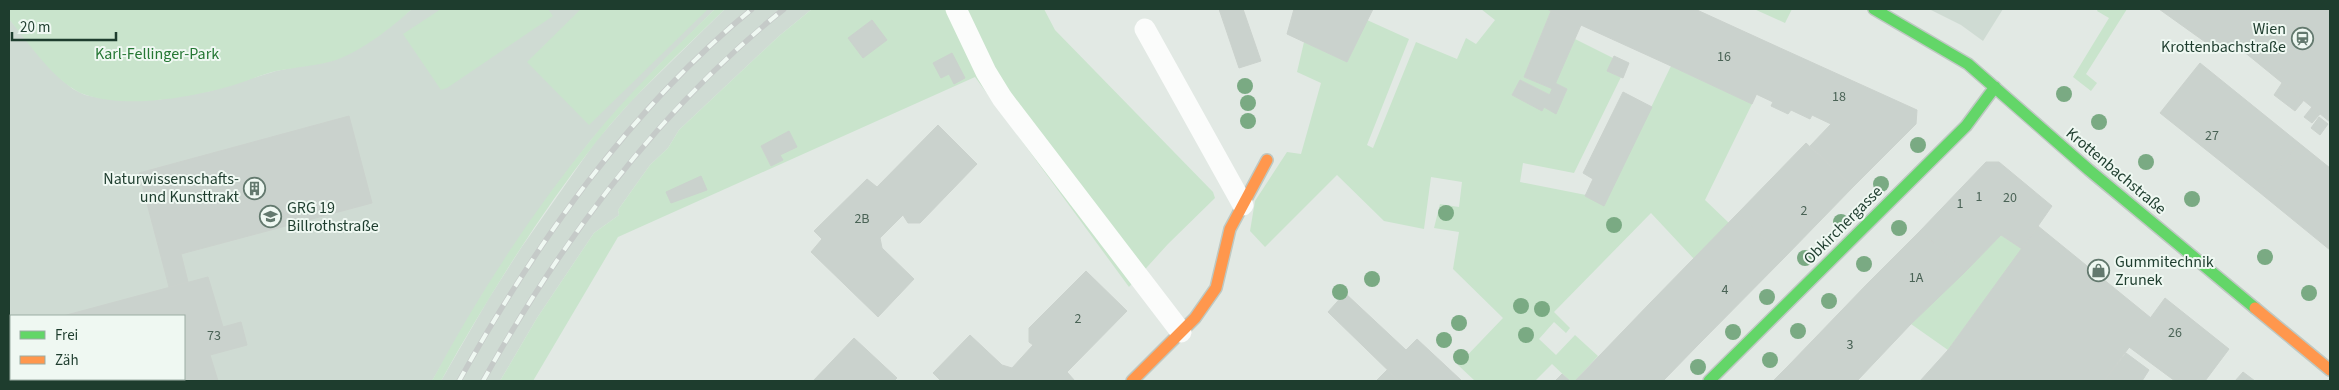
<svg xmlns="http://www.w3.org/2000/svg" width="2339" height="390" viewBox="0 0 2339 390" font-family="'Source Sans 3',sans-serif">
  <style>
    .built { fill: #cfdbd3; fill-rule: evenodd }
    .green { fill: #c9e4cc }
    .building { fill: #cad2cd; stroke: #cbd2cd }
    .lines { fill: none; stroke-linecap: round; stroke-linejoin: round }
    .fast-casing { stroke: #bec8c2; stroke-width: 14 }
    .slow-casing { stroke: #bec8c2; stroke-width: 14 }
    .lane { stroke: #fbfcfb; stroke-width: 21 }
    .fast { stroke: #63d668; stroke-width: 11 }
    .slow { stroke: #ff974d; stroke-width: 11 }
    .rail-casing { stroke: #c5cac8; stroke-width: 5.5 }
    .rail { stroke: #eff8f2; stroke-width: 4; stroke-dasharray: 11; stroke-linecap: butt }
    .tree { fill: #7aaa83 }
    .labels { text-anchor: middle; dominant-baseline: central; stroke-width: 4; stroke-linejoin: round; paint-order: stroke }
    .number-label { font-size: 14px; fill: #4a6356 }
    .poi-label { font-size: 16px; fill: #1e3d2e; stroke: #eff8f2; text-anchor: end }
    .park-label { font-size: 16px; fill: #257734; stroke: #eff8f2 }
    .street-label { font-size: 16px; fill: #1e3d2e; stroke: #eff8f2 }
  </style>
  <rect width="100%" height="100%" fill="#e2e9e4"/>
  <path class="built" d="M412,9h303l-58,58 -66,73 -39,51 -70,104 -50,86h-423v-362l53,61 11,9 12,6 15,3 57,2 53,-9 66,-20 61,-12 45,-26zM11,316h173v63h-173z
    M725,9h87l-33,27 -100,94 -11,18 -18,17 -32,45 1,5 -25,18 -57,85 -37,63h-59l48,-83 32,-50 75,-107 36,-41z
    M1929,9h74l-20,32 -22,-16z"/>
  <path class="green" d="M9,9h403c-21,19 -49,41 -76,51 -19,6 -40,7 -60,11 -13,3 -26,9 -39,13 -42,13 -108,25 -151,11 -29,-9 -58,-53 -77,-76z
    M441,9h107l5,7 -106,72 -6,2 -38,-56z
    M581,9h127l-119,116 -62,-63z
    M715,9h10c-44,43 -91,85 -129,133 -58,75 -109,156 -155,239h-9c45,-84 98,-166 158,-240 38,-47 82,-90 125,-132z
    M812,9h232l11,21 158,162 2,6 -47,46 -39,43 -154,-210 -357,160 -85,144h-33l37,-63 57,-85 25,-18 -1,-5 32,-45 18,-17 11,-18 100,-94z
    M1481,9h66l4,2 -27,66 29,12 -3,6 -30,-15 -8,15 30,15 2,-3 12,6 11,-24 -12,-6 20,-44 38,19 -6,13 14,6 -47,96 -51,-10 -3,19 66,13 -1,1 19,9 67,-139 81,38 -47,96 24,23 -35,36 -43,-46 -97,99 16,16 -4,5 -12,-11 -15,17 17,16 19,-20 23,21 -23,25h-5l-18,-17 -17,17h-60l-17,-16 45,-47 -50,-49 6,-37 -25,-4 6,-24 19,3 3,-25 -31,-5 -7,52 -40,-8 -47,-46 -72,72 -15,-16 5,-30 32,-49 14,2 20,-71 -24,-11 7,-30 43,20 20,-42 42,19 -42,106 6,3 43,-106 41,17 9,-21 10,6 19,-24z
    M1754,9h38l-7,14z
    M2098,9h29l-41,65 11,9 -6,8 -18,-14 36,-59 -12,-7z
    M2001,235l21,14 -74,101 -37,-26z
    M34,379h139l1,2h-149z"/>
  <path class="building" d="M1219,9h24l18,52 -22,7z
    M1294,9h79l-26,53 -60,-28z
    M1547,9h42l-8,16z
    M1589,9h105l3,1 -26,56 -90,-41z
    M2159,9h171v113l-93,-76 -22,3z
    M1697,10l81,37 -26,57 -81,-38z
    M1551,11l30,14 -28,64 -29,-12z
    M872,20l15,20 -24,18 -15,-20z
    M1778,47l139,63 -1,14 -63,63 -43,-41 21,-22 -19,-9 -2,4 -19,-9 -3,4 -17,-8 2,-4 -17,-8z
    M952,53l13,25 -11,6 -5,-10 -8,4 -8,-15z
    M1614,56l15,7 -6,15 -16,-7z
    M2200,63l99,80 -40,49 -99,-79z
    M1520,80l30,15 -8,16 -30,-16z
    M1555,83l12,6 -11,25 -12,-7z
    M2282,83l22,17 -9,11 -21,-16z
    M1623,92l29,15 -48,99 -19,-10 8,-17 -10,-6z
    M2312,107l8,7 -8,9 -8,-6z
    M349,116l23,87 -191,51 7,28 -19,5 -30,-114z
    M2319,117l9,7 -8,11 -9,-7z
    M938,125l39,39 -57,59h-12l-5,-8 -23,23 2,10 32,31 -36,38 -67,-65 11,-13 -8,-8 53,-52 10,8z
    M789,131l8,16 -17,8 3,5 -12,6 -10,-20z
    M1806,143l47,44 -69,71 -46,-45z
    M2299,143l31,25v82l-71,-58z
    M1986,162h13l53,44 -30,43 -21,-14 -36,37 -45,-41z
    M701,176l6,14 -36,13 -5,-11z
    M1738,213l46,45 -87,88 -46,-44z
    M2038,226l113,92 -47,63h-103l-53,-31z
    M1920,231l45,41 -54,52 -43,-41z
    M1086,271l41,40 -60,61 8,9h-134l-8,-8 37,-38 32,30 10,3 21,-23 -4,-3v-14z
    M208,277l15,50 18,-5 6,23 -37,10 8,26h-44l-1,-2h11v-63h-121z
    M1868,283l43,41 -54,57h-53l-16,-15z
    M1345,293l61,57 11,-11 45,42h-63l-71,-69z
    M2165,298l64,51 -24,32h-30l-46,-34z
    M1651,302l46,44 -34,35h-88z
    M11,330v49h23l-25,2v-50z
    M854,338l43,40 -3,3h-81z
    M1948,350l53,31h-81z
    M2126,353l23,17 -7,11h-38z
    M1788,366l16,15h-31z
    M1387,370l12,11h-23z
    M2243,372l12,9h-20z
    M1562,374l8,7h-15z"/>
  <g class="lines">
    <defs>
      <path id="fast" d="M1874,9l94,55 121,106 166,138
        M1709,381l257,-255 29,-39"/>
      <path id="slow" d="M2255,308l75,62
        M1132,381l63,-63 21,-30 14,-59 37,-69"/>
    </defs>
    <use href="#fast" class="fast-casing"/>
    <use href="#slow" class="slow-casing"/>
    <path class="lane" d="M956,9l30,63 16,26 179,234
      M1145,29l98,176"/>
    <use href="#fast" class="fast"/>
    <use href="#slow" class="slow"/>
    <defs>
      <path id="rail" d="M459,381c77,-138 170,-271 293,-372
        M483,381c78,-140 175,-271 301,-372"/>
    </defs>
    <use href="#rail" class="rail-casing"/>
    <use href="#rail" class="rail"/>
  </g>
  <g class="tree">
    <circle cx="1245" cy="86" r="8"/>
    <circle cx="2064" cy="94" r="8"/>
    <circle cx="1248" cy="103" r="8"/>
    <circle cx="1248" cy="121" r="8"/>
    <circle cx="2099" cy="122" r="8"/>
    <circle cx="1918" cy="145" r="8"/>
    <circle cx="2146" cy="162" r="8"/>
    <circle cx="1881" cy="184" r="8"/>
    <circle cx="2192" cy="199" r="8"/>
    <circle cx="1446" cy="213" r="8"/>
    <circle cx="1841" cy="222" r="8"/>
    <circle cx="1614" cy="225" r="8"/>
    <circle cx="1899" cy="228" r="8"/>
    <circle cx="2265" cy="257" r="8"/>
    <circle cx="1805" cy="258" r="8"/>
    <circle cx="1864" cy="264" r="8"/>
    <circle cx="1372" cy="279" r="8"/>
    <circle cx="1340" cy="292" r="8"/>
    <circle cx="2309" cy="293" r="8"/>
    <circle cx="1767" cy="297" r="8"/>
    <circle cx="1829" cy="301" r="8"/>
    <circle cx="1521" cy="306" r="8"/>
    <circle cx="1542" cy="309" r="8"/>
    <circle cx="1459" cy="323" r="8"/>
    <circle cx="1798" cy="331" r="8"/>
    <circle cx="1733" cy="332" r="8"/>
    <circle cx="1526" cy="335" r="8"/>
    <circle cx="1444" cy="340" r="8"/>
    <circle cx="1461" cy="357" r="8"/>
    <circle cx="1770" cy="360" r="8"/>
    <circle cx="1698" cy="367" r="8"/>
  </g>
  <defs>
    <symbol id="station-ring" viewBox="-11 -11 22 22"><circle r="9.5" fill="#eff8f2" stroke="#63796e" stroke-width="1.5"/><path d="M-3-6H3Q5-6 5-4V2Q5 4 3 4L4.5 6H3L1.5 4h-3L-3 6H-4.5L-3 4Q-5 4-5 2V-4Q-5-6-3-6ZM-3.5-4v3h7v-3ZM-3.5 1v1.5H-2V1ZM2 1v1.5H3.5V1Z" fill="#63796e"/></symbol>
    <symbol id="building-ring" viewBox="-11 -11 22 22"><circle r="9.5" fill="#eff8f2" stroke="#63796e" stroke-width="1.5"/><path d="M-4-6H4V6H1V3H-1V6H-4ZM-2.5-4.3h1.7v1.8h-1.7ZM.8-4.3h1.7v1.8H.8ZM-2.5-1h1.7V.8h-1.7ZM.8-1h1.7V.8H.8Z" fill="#63796e"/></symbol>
    <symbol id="school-ring" viewBox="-11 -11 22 22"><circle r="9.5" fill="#eff8f2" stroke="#63796e" stroke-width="1.5"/><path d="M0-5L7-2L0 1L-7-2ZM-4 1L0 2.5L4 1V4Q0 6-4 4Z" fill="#63796e"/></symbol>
    <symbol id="shop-ring" viewBox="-11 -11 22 22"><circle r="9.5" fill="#eff8f2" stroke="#63796e" stroke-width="1.5"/><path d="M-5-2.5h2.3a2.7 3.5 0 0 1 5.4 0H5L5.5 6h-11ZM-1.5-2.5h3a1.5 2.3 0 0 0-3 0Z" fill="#63796e"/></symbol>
  </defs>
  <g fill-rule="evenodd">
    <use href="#station-ring" x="2290" y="26" width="25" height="25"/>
    <use href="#building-ring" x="242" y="176" width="25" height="25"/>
    <use href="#school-ring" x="258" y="204" width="25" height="25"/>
    <use href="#shop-ring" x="2086" y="258" width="25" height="25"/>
  </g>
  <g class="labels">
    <g class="number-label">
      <text x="1724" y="57">16</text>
      <text x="1839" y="97">18</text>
      <text x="2212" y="136">27</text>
      <text x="1979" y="197">1</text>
      <text x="2010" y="198">20</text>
      <text x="1960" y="204">1</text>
      <text x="1804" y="211">2</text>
      <text x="862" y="219">2B</text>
      <text x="1916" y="278">1A</text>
      <text x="1725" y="290">4</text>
      <text x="1078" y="319">2</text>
      <text x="2175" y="333">26</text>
      <text x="214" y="336">73</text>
      <text x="1850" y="345">3</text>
    </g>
    <g class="poi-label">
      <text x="2286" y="29">Wien<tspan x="2286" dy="18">Krottenbachstraße</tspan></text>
      <text x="239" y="179">Naturwissenschafts-<tspan x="239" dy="18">und Kunsttrakt</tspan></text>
      <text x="287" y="208" text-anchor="start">GRG 19<tspan x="287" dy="18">Billrothstraße</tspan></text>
      <text x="2115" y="262" text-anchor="start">Gummitechnik<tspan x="2115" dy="18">Zrunek</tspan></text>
    </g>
    <g class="park-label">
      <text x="157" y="54">Karl-Fellinger-Park</text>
    </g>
    <g class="street-label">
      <text transform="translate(2116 171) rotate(40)">Krottenbachstraße</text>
      <text transform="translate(1843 225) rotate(-45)">Obkirchergasse</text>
    </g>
  </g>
  <rect width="2339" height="390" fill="none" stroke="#1e3d2e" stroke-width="20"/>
  <rect x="10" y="315" width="175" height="65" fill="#eff8f2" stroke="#9bada4"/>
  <rect x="20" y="331" width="25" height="8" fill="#63d668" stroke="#9bada4"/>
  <text x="55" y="340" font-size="15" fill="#1e3d2e">Frei</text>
  <rect x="20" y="356" width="25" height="8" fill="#ff974d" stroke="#9bada4"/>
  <text x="55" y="365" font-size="15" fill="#1e3d2e">Zäh</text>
  <path d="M12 32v8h104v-8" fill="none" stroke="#1e3d2e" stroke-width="2.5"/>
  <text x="20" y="32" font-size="15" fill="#1e3d2e" stroke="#eff8f2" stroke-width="4" paint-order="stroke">20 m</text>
</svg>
